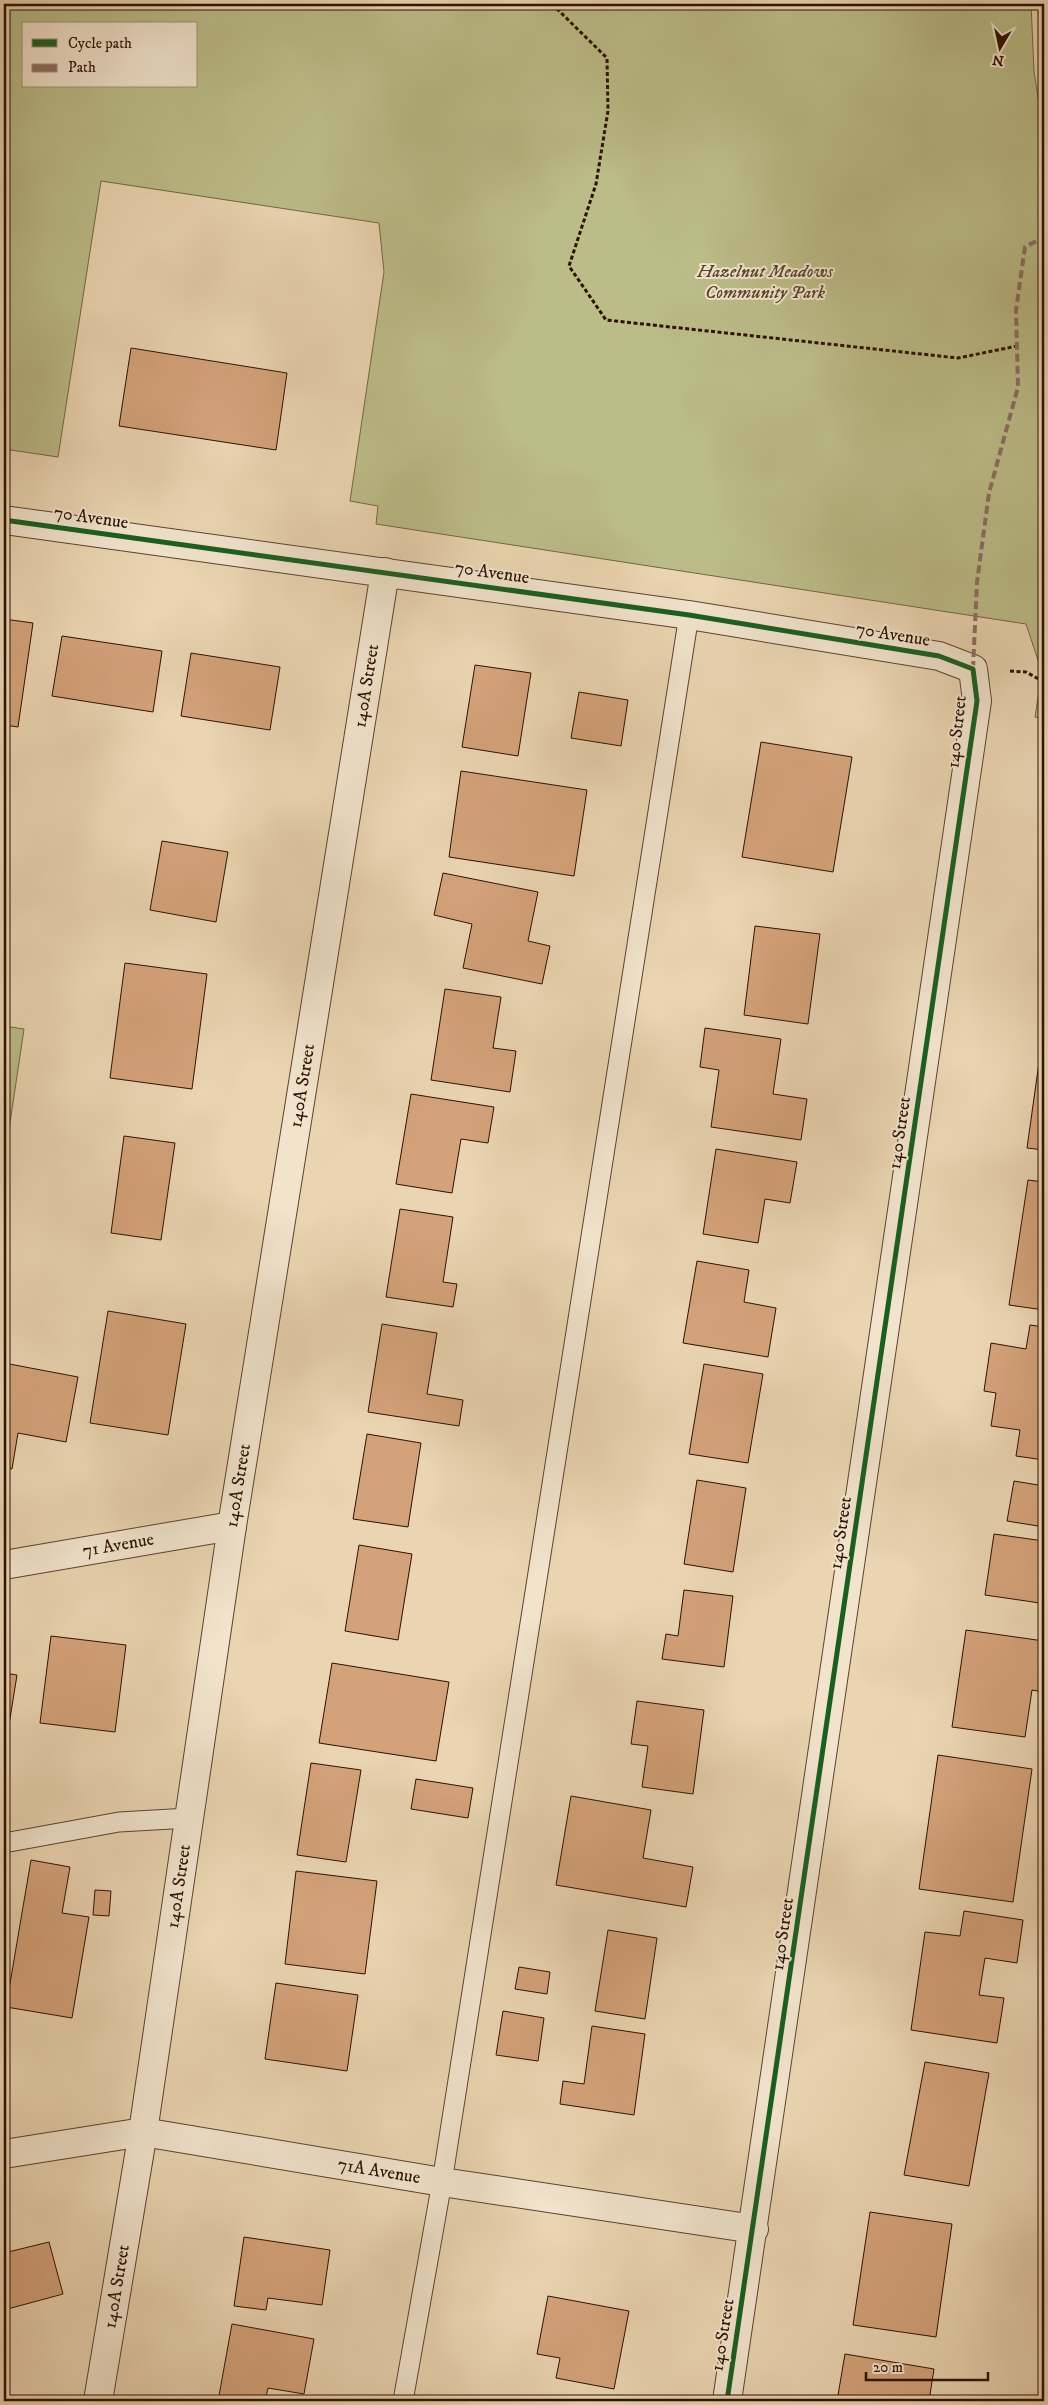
<svg xmlns="http://www.w3.org/2000/svg" width="1048" height="2405" viewBox="0 0 1048 2405" font-family="'IM FELL DW Pica',serif">
  <style>
    .green { fill: #bbbc88; stroke: #746646; fill-rule: evenodd }
    .building { fill: #d4a27a; stroke: #2d1103 }
    .lines { fill: none; stroke-linecap: round; stroke-linejoin: round }
    .lane-casing { stroke: #5c422e; stroke-width: 21 }
    .street-casing { stroke: #5c422e; stroke-width: 30 }
    .path { stroke: #2d1103; stroke-width: 3; stroke-dasharray: 4 2.5; stroke-linecap: butt }
    .lane { stroke: #f1e3cc; stroke-width: 19 }
    .street { stroke: #f1e3cc; stroke-width: 28 }
    .quiet { stroke: #8d6e63; stroke-width: 4; stroke-dasharray: 8 4; stroke-linecap: butt }
    .cycleway-casing { stroke: #f1e3cc; stroke-width: 8 }
    .cycleway { stroke: #1b5e20; stroke-width: 5 }
    .labels { text-anchor: middle; dominant-baseline: central; stroke-width: 4; stroke-linejoin: round; paint-order: stroke }
    .park-label { font-size: 18px; font-style: italic; fill: #58442b; stroke: #f1e3cc }
    .street-label { font-size: 18px; fill: #2d1103; stroke: #f1e3cc }
  </style>
  <rect width="100%" height="100%" fill="#ead4b1"/>
  <filter id="stains"><feTurbulence type="fractalNoise" baseFrequency=".004" numOctaves="4"/><feColorMatrix values="0 0 0 0 .2 0 0 0 0 .09 0 0 0 0 .02 0 0 0 .5 -.17"/></filter>
  <radialGradient id="worn" r=".72"><stop offset=".6" stop-color="#630" stop-opacity="0"/><stop offset="1" stop-color="#630" stop-opacity=".3"/></radialGradient>
  <path class="green" d="M4,4h1027l3,67 10,66v582l-9,-2 7,-45 -16,-48 -650,-100 2,-18 -28,-5 34,-229 -5,-49 -278,-42 -43,276 -54,-8zM24,24h172v62h-172z
    M4,1026l20,3 -20,134z"/>
  <path class="building" d="M131,348l156,25 -11,77 -157,-24z
    M4,619l29,4 -15,104 -14,-2z
    M62,636l100,15 -9,61 -101,-16z
    M191,653l89,14 -10,63 -89,-14z
    M475,665l56,8 -13,83 -56,-9z
    M579,692l49,8 -7,46 -50,-8z
    M761,742l91,15 -19,115 -91,-15z
    M461,771l126,19 -13,86 -125,-19z
    M162,841l66,11 -12,70 -66,-12z
    M443,873l95,19 -10,49 22,5 -8,38 -79,-16 9,-44 -38,-9z
    M755,926l65,8 -12,90 -64,-9z
    M125,963l82,11 -15,115 -82,-11z
    M445,989l56,8 -8,51 23,3 -6,41 -79,-12z
    M705,1028l76,11 -8,55 34,5 -6,41 -90,-13 8,-57 -19,-3z
    M1042,1041h2v109l-17,-2z
    M411,1094l83,13 -6,36 -27,-4 -9,54 -56,-9z
    M124,1136l51,7 -14,97 -50,-7z
    M716,1149l81,13 -7,41 -25,-4 -7,44 -55,-9z
    M1028,1180l16,2v128l-35,-5z
    M400,1209l53,8 -10,65 14,2 -4,23 -67,-10z
    M697,1261l52,9 -5,32 32,6 -8,49 -85,-14z
    M108,1311l78,13 -18,111 -78,-12z
    M382,1324l55,9 -10,61 36,6 -4,26 -91,-14z
    M1030,1325l14,2v133l-28,-4 4,-26 -29,-4 5,-33 -12,-2 7,-48 35,6z
    M4,1363l74,14 -12,65 -48,-9 -6,36 -8,-2z
    M704,1364l59,10 -15,89 -59,-9z
    M367,1434l54,9 -13,84 -55,-8z
    M697,1480l49,8 -13,84 -49,-8z
    M1014,1481l30,5v41l-37,-6z
    M994,1534l50,7v37l-4,25 -55,-8z
    M359,1545l53,9 -14,86 -53,-9z
    M684,1590l49,6 -9,71 -62,-8 4,-25 12,2z
    M966,1630l78,11 -1,51 -11,-2 -7,47 -73,-10z
    M51,1636l75,9 -11,87 -75,-9z
    M332,1663l117,19 -13,79 -117,-18z
    M4,1673l13,2 -9,56h-4z
    M637,1701l67,9 -11,84 -51,-7 6,-41 -17,-2z
    M938,1755l94,14 -19,133 -94,-13z
    M311,1763l50,7 -15,92 -49,-7z
    M416,1779l57,9 -5,30 -57,-9z
    M571,1796l80,14 -8,48 50,9 -7,40 -130,-22z
    M31,1860l39,7 -8,46 27,4 -17,101 -66,-11z
    M296,1871l81,10 -12,93 -80,-10z
    M95,1890l16,1 -2,25 -16,-1z
    M964,1911l59,9 -6,43 -32,-5 -6,37 25,3 -7,45 -86,-13 14,-98 35,4z
    M608,1930l49,8 -12,81 -50,-8z
    M519,1967l31,5 -3,22 -32,-5z
    M276,1983l82,12 -11,76 -82,-12z
    M503,2011l41,7 -6,43 -42,-6z
    M592,2026l53,8 -11,81 -74,-11 3,-23 21,3z
    M925,2062l64,11 -20,113 -65,-11z
    M870,2212l82,12 -16,113 -83,-12z
    M244,2237l86,13 -8,55 -54,-7 -2,12 -32,-4z
    M49,2242l14,52 -59,16v-57z
    M548,2296l81,15 -15,78 -58,-11 4,-20 -23,-4z
    M232,2324l82,15 -10,55 -36,-6 -3,13h-47z
    M845,2354l89,15 -5,32h-92z"/>
  <g class="lines">
    <defs>
      <path id="lane" d="M4,1843l115,-21 70,-4
        M403,2401l39,-219 247,-1567"/>
      <g id="street">
        <path d="M4,520l685,95 250,41 34,13 4,32 -250,1700"/>
        <path id="s1" d="M4,1565l228,-39"/>
        <path id="s2" d="M4,2154l139,-22 299,50 312,47"/>
        <path id="s3" d="M98,2401l45,-269 89,-606 153,-954"/>
      </g>
    </defs>
    <use href="#lane" class="lane-casing"/>
    <use href="#street" class="street-casing"/>
    <path class="path" d="M552,4l55,54 1,53 -12,73 -27,82 37,54 352,38 59,-12
      M1010,671l16,1 18,10"/>
    <use href="#lane" class="lane"/>
    <use href="#street" class="street"/>
    <path class="quiet" d="M973,669l4,-87 12,-89 29,-106 -2,-77 9,-63 19,-10"/>
    <defs>
      <path id="cycleway" d="M4,520l685,95 250,41 34,13 4,32 -250,1700"/>
    </defs>
    <use href="#cycleway" class="cycleway-casing"/>
    <use href="#cycleway" class="cycleway"/>
  </g>
  <g class="labels">
    <g class="park-label">
      <text x="765" y="272">Hazelnut Meadows<tspan x="765" dy="21">Community Park</tspan></text>
    </g>
    <g class="street-label">
      <text transform="translate(91 518) rotate(8)">70 Avenue</text>
      <text transform="translate(492 573) rotate(8)">70 Avenue</text>
      <text transform="translate(893 635) rotate(9)">70 Avenue</text>
      <text stroke="none"><textPath href="#s3" startOffset="1736">140A Street</textPath></text>
      <text transform="translate(957 732) rotate(-84)">140 Street</text>
      <text stroke="none"><textPath href="#s3" startOffset="1331">140A Street</textPath></text>
      <text transform="translate(900 1133) rotate(-82)">140 Street</text>
      <text stroke="none"><textPath href="#s3" startOffset="926">140A Street</textPath></text>
      <text transform="translate(841 1533) rotate(-82)">140 Street</text>
      <text stroke="none"><textPath href="#s1" startOffset="116">71 Avenue</textPath></text>
      <text stroke="none"><textPath href="#s3" startOffset="521">140A Street</textPath></text>
      <text transform="translate(783 1934) rotate(-82)">140 Street</text>
      <text stroke="none"><textPath href="#s2" startOffset="380">71A Avenue</textPath></text>
      <text stroke="none"><textPath href="#s3" startOffset="116">140A Street</textPath></text>
      <text transform="translate(723 2335) rotate(-81)">140 Street</text>
    </g>
  </g>
  <rect width="1048" height="2405" fill="none" stroke="#ead4b1" stroke-width="20"/>
  <rect x="5" y="5" width="1038" height="2395" fill="none" stroke="#2d1103" stroke-width="2.5"/>
  <rect x="10" y="10" width="1028" height="2385" fill="none" stroke="#2d1103"/>
  <rect x="22" y="22" width="175" height="65" fill="#f1e3cc" stroke="#a38f7c"/>
  <rect x="32" y="39" width="25" height="8" fill="#1b5e20" stroke="#a38f7c"/>
  <text x="68" y="48" font-size="15" fill="#2d1103">Cycle path</text>
  <rect x="32" y="64" width="25" height="8" fill="#8d6e63" stroke="#a38f7c"/>
  <text x="68" y="72" font-size="15" fill="#2d1103">Path</text>
  <g transform="translate(1000 48) rotate(189)" stroke="#f1e3cc" stroke-width="4" paint-order="stroke">
  <path d="M0-4L9 19L0 12L-9 19Z" fill="#2d1103"/>
  <text y="-8" font-size="14" font-weight="bold" text-anchor="middle" fill="#2d1103">N</text>
  </g>
  <path d="M866 2372v8h122v-8" fill="none" stroke="#2d1103" stroke-width="2.5"/>
  <text x="873" y="2372" font-size="15" fill="#2d1103" stroke="#f1e3cc" stroke-width="4" paint-order="stroke">20 m</text>
  <rect width="100%" height="100%" filter="url(#stains)"/>
  <rect width="100%" height="100%" fill="url(#worn)"/>
</svg>
